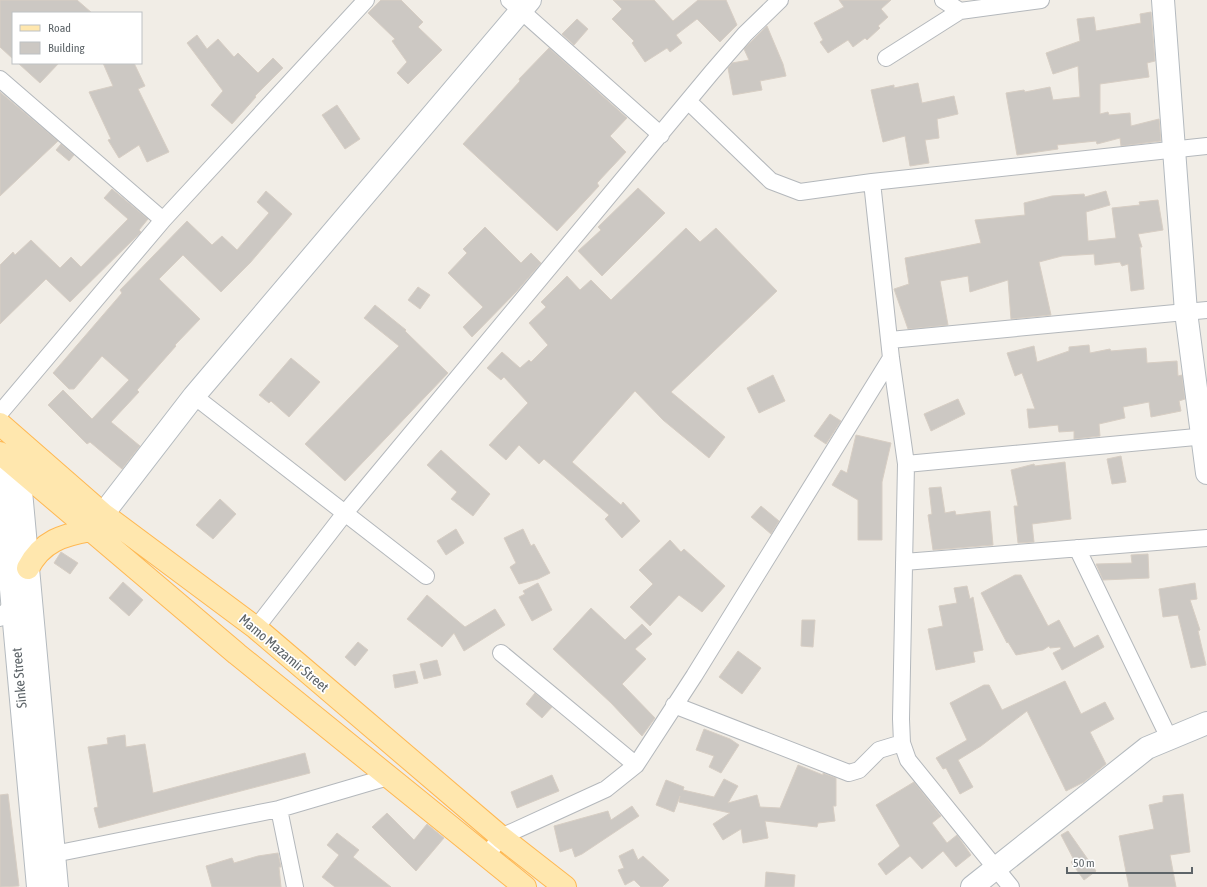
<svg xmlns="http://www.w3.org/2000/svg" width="1207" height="887" viewBox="0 0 1207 887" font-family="'Asap Condensed',sans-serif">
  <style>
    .building { fill: #ccc8c3; stroke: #d7cec4 }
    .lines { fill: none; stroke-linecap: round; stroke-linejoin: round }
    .street-casing { stroke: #b4b8bc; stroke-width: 18 }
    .secondary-casing { stroke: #b4babf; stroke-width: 24 }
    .primary-casing { stroke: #ffb852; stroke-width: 24 }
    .street { stroke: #fff; stroke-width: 16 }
    .secondary { stroke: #fff; stroke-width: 22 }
    .primary { stroke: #ffe7ae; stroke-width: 22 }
    .labels { text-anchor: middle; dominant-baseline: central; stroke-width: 3.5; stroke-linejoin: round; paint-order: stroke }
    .street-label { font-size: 14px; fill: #5d6468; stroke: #fff }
  </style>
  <rect width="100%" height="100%" fill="#f1ede6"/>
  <path class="building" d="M0,0h77l15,13h-79v46l-13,-12z
    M381,0h20l22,22 -5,5 24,23 -34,34 -11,-11 10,-11 -15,-21 3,-2 -27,-26z
    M613,0h41l19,21 25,-21h28l11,25 -17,17 -23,-23 -21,16 6,8 -12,9 -3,-4 -22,14 -13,-19 2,-2 -22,-22 10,-10z
    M839,0h52l-10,9 7,8 -10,9 2,2 -13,12 -2,-2 -12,9 -5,-7 -20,13 -8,-11 3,-2 -9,-17 30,-16z
    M1151,12l4,49 -8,2 2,14 -49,7v30l8,-2 1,3 21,-2 1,13 28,-7 2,22 -40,5 -1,-8 -23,6 -1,-3 -39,4 1,4 -41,6 -11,-62 18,-3 1,2 25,-5 3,13 27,-3 -2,-31 -25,8 -7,-21 34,-12 -3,-22 17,-2 2,14 45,-8 -1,-9z
    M577,19l11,10 -14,16 -12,-11z
    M767,26l16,38 3,12 -26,5 2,9 -29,5 -5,-27 4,-5 17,-3 -5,-11z
    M197,35l10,14 11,-10 16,18 4,-4 20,20 15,-15 10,10 -28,28 1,1 -24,27 -21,-19 12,-14 -36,-48z
    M549,48l78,70 -17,18 16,16 -29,31 2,3 -42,45 -94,-87 57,-63 -1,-2z
    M18,63h41l-19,20z
    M103,63h31l11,23 -7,3 31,63 -22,10 -8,-17 -20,13 -11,-18 3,-1 -22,-47 24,-6z
    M918,83l4,20 32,-7 4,18 -21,5 2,19 -14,2 4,23 -19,3 -5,-30 -22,6 -12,-52 23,-5v3z
    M0,92l58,49 -58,55z
    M337,105l23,34 -15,10 -23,-34z
    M61,144l13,11 -5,6 -13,-11z
    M638,188l27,25 -63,63 -24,-25 23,-21 -3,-3z
    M112,189l36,30 -9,11 2,2 -71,70 -24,-23 -46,45v-59l13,-13 2,3 16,-15 29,28 11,-11 10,10 47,-48 -24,-21z
    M266,191l26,23 -42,49 -29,29 -38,-37 -24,24 41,40 -25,26 1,1 -39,44 2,2 -28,30 29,24 -18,23 -32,-27 -3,2 -39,-39 15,-15 29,29 37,-39 -27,-24 -28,33h-5l-16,-16 69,-80 -2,-3 67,-69 25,24 10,-9 15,14 32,-37 -12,-11z
    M1106,191l4,14 -24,7 2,29 28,-3 -4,-30 28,-3 -1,-3 19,-2 5,30 -25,4 4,13h-2l4,42 -13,2 -3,-27 -6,2 -2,-4 -25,3 -1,-11 -32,2 -23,6 12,53 -40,4 -3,-39 -38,12 -2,-16 -28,5 8,44 -40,4 -14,-40 15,-5 -4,-26 76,-15 -6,-23 50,-5 -1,-12 28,-7 32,-2 1,3z
    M485,227l36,36 10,-10 10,10 -24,28 -45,46 -9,-10 20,-20 -35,-34 19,-20 -4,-4z
    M686,228l14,14 16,-14 61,63 -106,101 54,45 -16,21 -46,-38 -28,-29 -63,71 49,43 2,-3 17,19 -18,17 -17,-19 4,-4 -65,-56 -5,5 -20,-19 -13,15 -17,-15 39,-42 -24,-26 -3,3 -14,-12 15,-16 18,16 9,-8 2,2 17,-17 -19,-22 17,-16 -5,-5 26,-26 13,14 11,-10 20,20z
    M418,287l12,8 -10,14 -12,-9z
    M375,305l31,25 -1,1 43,42 -103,108 -40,-37 94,-98 -35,-28z
    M1089,345l1,8 20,-4 1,2 35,-3 1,15 30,-2 1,15 4,-1 3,24 -6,2 2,10 -30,6 -2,-15 -26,5 2,11 -26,6 1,12 -26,3v-8l-15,1 -1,-7 -29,3 -2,-19h8l-13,-36 -7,3 -8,-23 27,-7 3,16 32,-11v-4z
    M291,358l29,24 -31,35 -18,-16 -2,2 -10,-8z
    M773,375l12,26 -26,12 -12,-25z
    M958,399l7,15 -34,17 -7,-17z
    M830,414l11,7 -15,23 -12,-8z
    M856,435l35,8 -9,39v58h-24v-40l-26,-15 9,-15 6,3z
    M441,450l49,44 -17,22 -22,-17 6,-7 -30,-27z
    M1121,456l5,26 -14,2 -5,-25z
    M1065,462l6,57 -39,5 2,18 -16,1 -4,-37h4l-7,-36 23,-6 1,2z
    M941,487l4,26 10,-2 1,4 34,-4 3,34 -60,5 -5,-35 4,-1 -3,-26z
    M220,499l16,15 -23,25 -17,-14z
    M761,506l18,15 -8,13 -20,-17z
    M456,529l8,14 -18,12 -9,-14z
    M523,529l8,17 3,-2 16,29 -12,6 -19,5 -9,-17 6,-4 -12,-25z
    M670,540l11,12 3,-3 41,37 -23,26 -23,-17 -29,31 -20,-19 23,-23 -14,-14z
    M61,552l17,11 -8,11 -16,-11z
    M1148,554l1,24 -46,2 -7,-16 36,-1 -1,-8z
    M1015,575h6l27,51 11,-6 15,28 24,-13 6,12 -42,23 -9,-17 8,-4 -1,-2 -10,1 -1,-2 -6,4 -27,5 -8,-13 -1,1 -26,-50z
    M123,582l20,18 -14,16 -20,-18z
    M538,583l14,27 -20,11 -13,-24 6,-3 -2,-3z
    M1195,583l2,16 -7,1 10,30 -2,1 8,34 -15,3 -13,-53 -15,2 -4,-28z
    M967,586l3,13 3,-2 10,53 -10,2 2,10 -39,8 -8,-41 15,-3 -4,-20 18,-3 -3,-15z
    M427,595l38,32 30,-18 10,16 -41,26 -10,-18 -12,14 -35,-28z
    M591,608l34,32 17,-16 10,10 -17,15 11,10 -24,25 33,34 -13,18 -31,-33 -58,-54z
    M802,620h13l-2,27 -12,-1z
    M358,642l10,8 -13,16 -10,-9z
    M738,651l23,17 -19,26 -23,-17z
    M437,660l4,15 -17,4 -4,-15z
    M415,671l3,12 -23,5 -2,-13z
    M1065,681l16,33 24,-12 9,17 -24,13 16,32 -22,18 -18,9 -39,-80 -46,35 -23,14 15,27 -13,7 -14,-26 -3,1 -7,-11 31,-18 -17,-37 34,-18h5l13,25z
    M535,693l17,14 -10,11 -16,-14z
    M704,729l26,10 9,6 -18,28 -12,-6 5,-11 -18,-6z
    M125,735l1,12 19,-3 8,49 152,-40 5,20 -211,55 -5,-20 4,-1 -10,-60 20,-3 -1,-6z
    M798,765l25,10v-2l13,5v28h-3l2,15 -17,2 -1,4 -52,-6 3,17 -25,5 -2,-14 -18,11 -10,-16 17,-11 -51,-11 1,-6 -6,16 -18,-7 10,-25 18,7 -1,3 31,7 10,-18 14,7 -10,17 29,-8 3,12 20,1z
    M552,775l7,16 -42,17 -6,-16z
    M914,782l27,34 -9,7 15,20 10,-8 14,20 -15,12 -13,-16 -21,18 -12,-13 -24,19 -8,-11 22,-18 -24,-41z
    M8,794l11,92 -19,1v-92z
    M1183,794l7,58 -20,3 6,32h-47l-10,-51 35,-7 -5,-24 14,-3v-6z
    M632,806l7,10 -57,38 -7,3 -3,-9 -12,4 -6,-26 54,-15 3,9z
    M387,813l27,27 13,-16 17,14 -28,33 -44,-44z
    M1068,831l28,40 -12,9 -13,-18 3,-2 -13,-25z
    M337,833l22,17 -6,7 38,30h-56l-13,-10 17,-22 -12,-10z
    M633,849l5,11 5,-4 26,24 -7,7h-21l-7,-7 -9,5 -7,-15 6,-2 -5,-12z
    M278,853l3,14h-2l2,20h-69l-6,-21 26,-8 2,5 24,-7z
    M766,872l29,3 -1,12h-29z"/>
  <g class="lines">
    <defs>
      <path id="street" d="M509,0l152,135
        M943,0l17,11 81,-11
        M886,58l74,-47
        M0,79l163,141
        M688,101l83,80 29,11 72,-10 335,-36
        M872,182l19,176 15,106 -5,255 1,24 6,17 103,127
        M890,340l317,-30
        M194,396l232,180
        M0,413l163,-193 203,-220
        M906,464l301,-28
        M1077,548l92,190
        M904,562l303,-24
        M0,618l17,-18
        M256,628l89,-115 367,-441 33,-38 35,-34
        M501,653l135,112
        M674,705l175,68 10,-3 20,-20 23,-7
        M279,809l16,78
        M54,854l225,-45 109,-32
        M486,856l15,-19 105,-48 30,-24 58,-89 197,-318"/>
      <path id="secondary" d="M1163,0l23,312 21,161
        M27,458l-8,11 38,418
        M0,468l38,419
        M103,514l91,-118 336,-396
        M972,887l175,-139 60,-25"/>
      <path id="primary" d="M0,424l103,90 153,114 245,209 64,50
        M0,453l237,201 288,233
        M28,568c14,-27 35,-33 63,-38"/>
    </defs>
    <use href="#street" class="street-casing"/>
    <use href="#secondary" class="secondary-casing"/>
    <use href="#primary" class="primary-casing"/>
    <use href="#street" class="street"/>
    <use href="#secondary" class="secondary"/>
    <use href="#primary" class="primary"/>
  </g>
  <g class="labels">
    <g class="street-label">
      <text transform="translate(284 653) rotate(40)">Mamo Mazamir Street</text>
      <text transform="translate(19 678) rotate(-95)">Sinke Street</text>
    </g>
  </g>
  <rect x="12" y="12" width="130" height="52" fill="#ffffff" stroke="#bec1c3"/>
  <rect x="20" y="25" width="20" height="6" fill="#ffe7ae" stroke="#bec1c3"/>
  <text x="48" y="32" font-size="12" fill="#5d6468">Road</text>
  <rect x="20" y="42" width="20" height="12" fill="#ccc8c3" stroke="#bec1c3"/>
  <text x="48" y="52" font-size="12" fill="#5d6468">Building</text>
  <path d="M1067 867v6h125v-6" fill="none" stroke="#5d6468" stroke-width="2"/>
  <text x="1073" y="867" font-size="12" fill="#5d6468" stroke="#ffffff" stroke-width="3" paint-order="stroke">50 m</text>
</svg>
